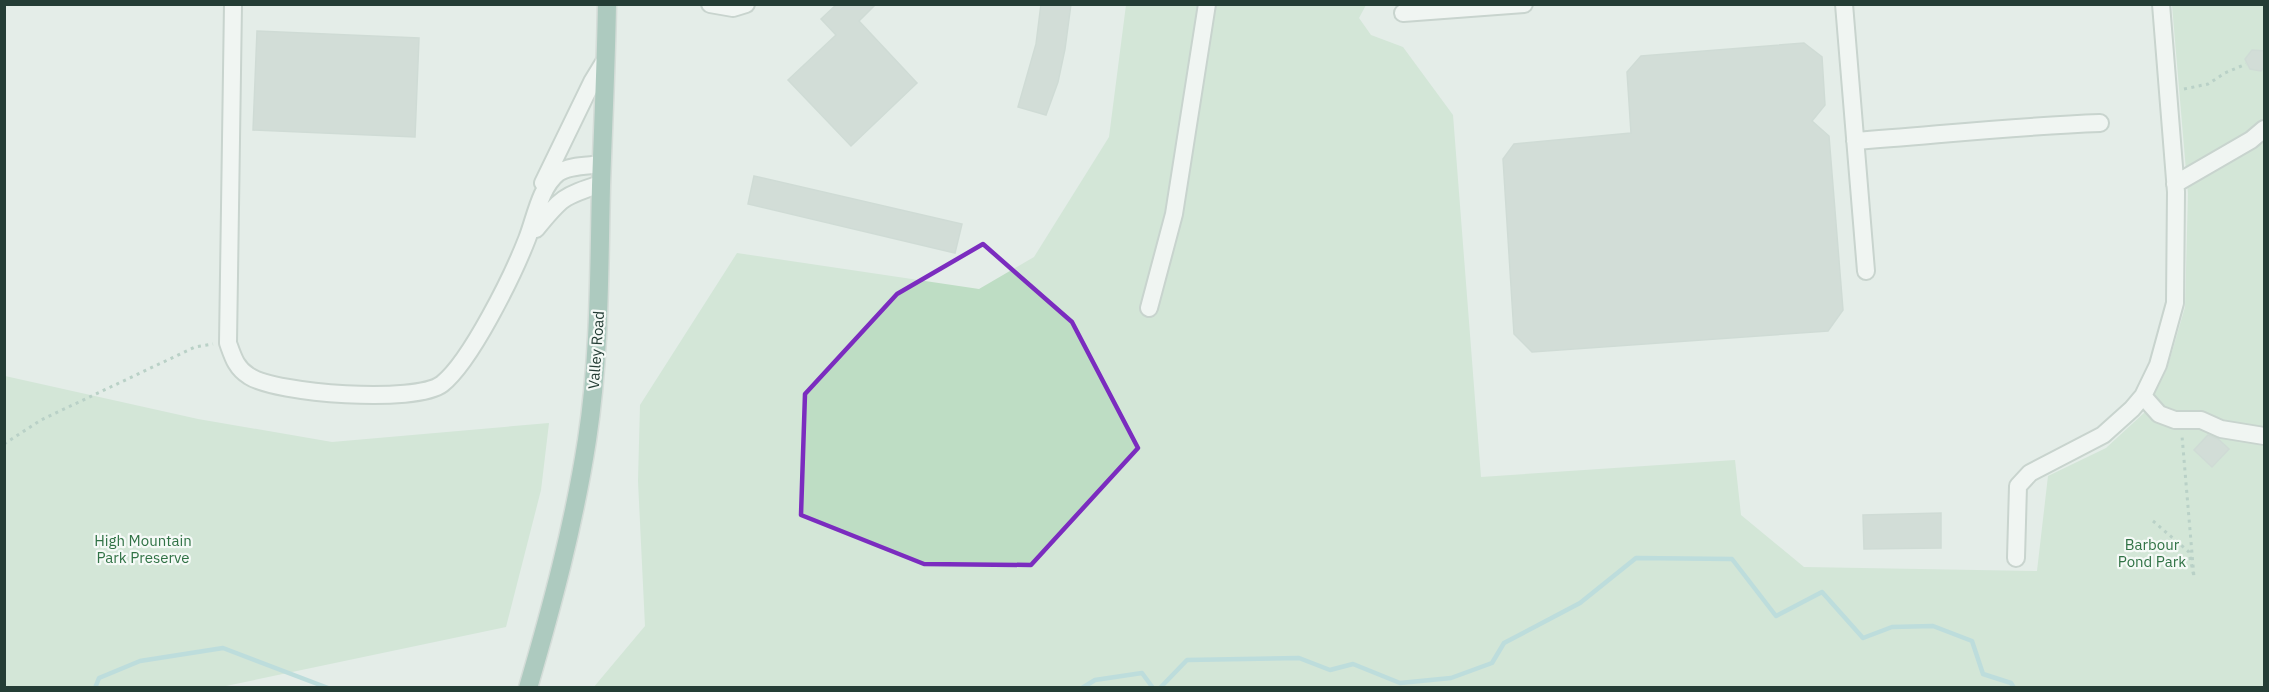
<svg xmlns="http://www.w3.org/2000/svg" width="2269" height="692" viewBox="0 0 2269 692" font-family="'IBM Plex Sans',sans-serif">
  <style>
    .green { fill: #beddc4 }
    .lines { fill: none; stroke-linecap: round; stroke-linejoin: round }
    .stream { stroke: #8fc9cf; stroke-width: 4.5 }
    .building { fill: #bccac4; stroke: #b7c6bf; stroke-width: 1.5 }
    .minor-casing { stroke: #a7b5af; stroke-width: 20 }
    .major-casing { stroke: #c2c9c6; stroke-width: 21 }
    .path { stroke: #86af9f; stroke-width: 3; stroke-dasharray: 3 4.5; stroke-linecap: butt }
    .minor { stroke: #fff; stroke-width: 16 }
    .major { stroke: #6ba08e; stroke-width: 18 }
    .marked { fill: none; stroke: #7b2cbf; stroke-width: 4.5; stroke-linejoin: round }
    .labels { text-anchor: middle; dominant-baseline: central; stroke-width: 4.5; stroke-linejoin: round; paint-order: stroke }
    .street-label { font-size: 15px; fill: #243d35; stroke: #f4f9f6 }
    .park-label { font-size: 15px; fill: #307245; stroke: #f4f9f6 }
  </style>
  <rect width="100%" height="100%" fill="#e4ede8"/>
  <path class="green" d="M1126,5h240l-7,13 12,17 32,12 50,68 28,362 254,-17 6,55 63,52 233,4 11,-95 58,-28 39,-36 22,-43 18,-62 3,-113 -16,-189h92v682l-1671,1 52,-62 -7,-145 2,-76 97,-152 242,36 55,-32 75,-120z
    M5,376l193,43 134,23 217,-19 -8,67 -35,137 -285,60h-216z"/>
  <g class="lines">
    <path class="stream" d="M95,688l4,-10 41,-17 83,-13 105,40
      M1082,688l13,-8 47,-7 11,15
      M1160,688l27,-28 112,-2 31,12 23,-6 47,19 51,-5 41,-15 12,-20 76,-40 56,-45 96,1 44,57 46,-24 41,46 29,-11 41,-1 39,15 11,33 28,9 3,5"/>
  </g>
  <path class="building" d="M837,4h39l-17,17 58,62 -66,63 -63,-66 48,-45 -15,-16z
    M1041,4h30l-6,45 -7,33 -12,33 -28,-8 18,-63z
    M257,31l162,7 -4,99 -162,-7z
    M1804,43l18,14 3,48 -13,16 17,15 14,174 -15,21 -296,21 -18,-18 -11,-175 11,-15 117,-11 -4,-61 14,-16z
    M2252,50l13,1v15l-4,5 -11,-2 -5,-10z
    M754,176l208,48 -7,29 -207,-49z
    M2208,435l10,4 11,10 -17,18 -18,-17z
    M1941,513v35l-77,1 -1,-34z"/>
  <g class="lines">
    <defs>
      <path id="minor" d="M233,4l-5,339c5,14 8,25 21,33 27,18 167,28 193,8 29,-23 71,-109 85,-145 8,-20 13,-52 31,-66 11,-8 31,-7 44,-9
        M710,4l23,4 13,-4
        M1844,4l22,267
        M1403,13l121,-9
        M1855,141c82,-6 163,-15 245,-18
        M543,183l49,-101 14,-23
        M2175,184l76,-44 13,-11
        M536,229c25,-31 27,-33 65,-45
        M1149,308l25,-94 33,-210
        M2143,396l16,18 16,6h26l20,9 43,7
        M2016,558l2,-72 12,-13 73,-38 29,-26 11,-13 15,-31 17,-62 1,-111 -15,-188"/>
      <path id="major" d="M528,688c24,-82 46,-164 59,-248 13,-84 12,-169 14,-254 2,-60 5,-121 6,-182"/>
    </defs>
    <use href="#minor" class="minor-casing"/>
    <use href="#major" class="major-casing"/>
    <path class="path" d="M2184,89l24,-5 17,-11 21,-9
      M4,444l37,-24 154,-73 18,-3
      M2153,521l36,31 5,25 -12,-141"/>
    <use href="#minor" class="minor"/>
    <use href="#major" class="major"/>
  </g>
  <path d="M0 0H2269V692H0ZM983,244l89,78 66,126 -107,117 -107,-1 -123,-49 4,-121 92,-100z" fill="#e4ede8" fill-opacity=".55" fill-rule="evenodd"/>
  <path class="marked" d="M983,244l89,78 66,126 -107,117 -107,-1 -123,-49 4,-121 92,-100z"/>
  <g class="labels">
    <g class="street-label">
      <text transform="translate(596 350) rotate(-86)">Valley Road</text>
    </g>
    <g class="park-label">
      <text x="143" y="540">High Mountain<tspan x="143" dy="17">Park Preserve</tspan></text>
      <text x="2152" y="544">Barbour<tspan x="2152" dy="17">Pond Park</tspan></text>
    </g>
  </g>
  <rect width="2269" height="692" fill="none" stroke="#243d35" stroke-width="12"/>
</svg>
